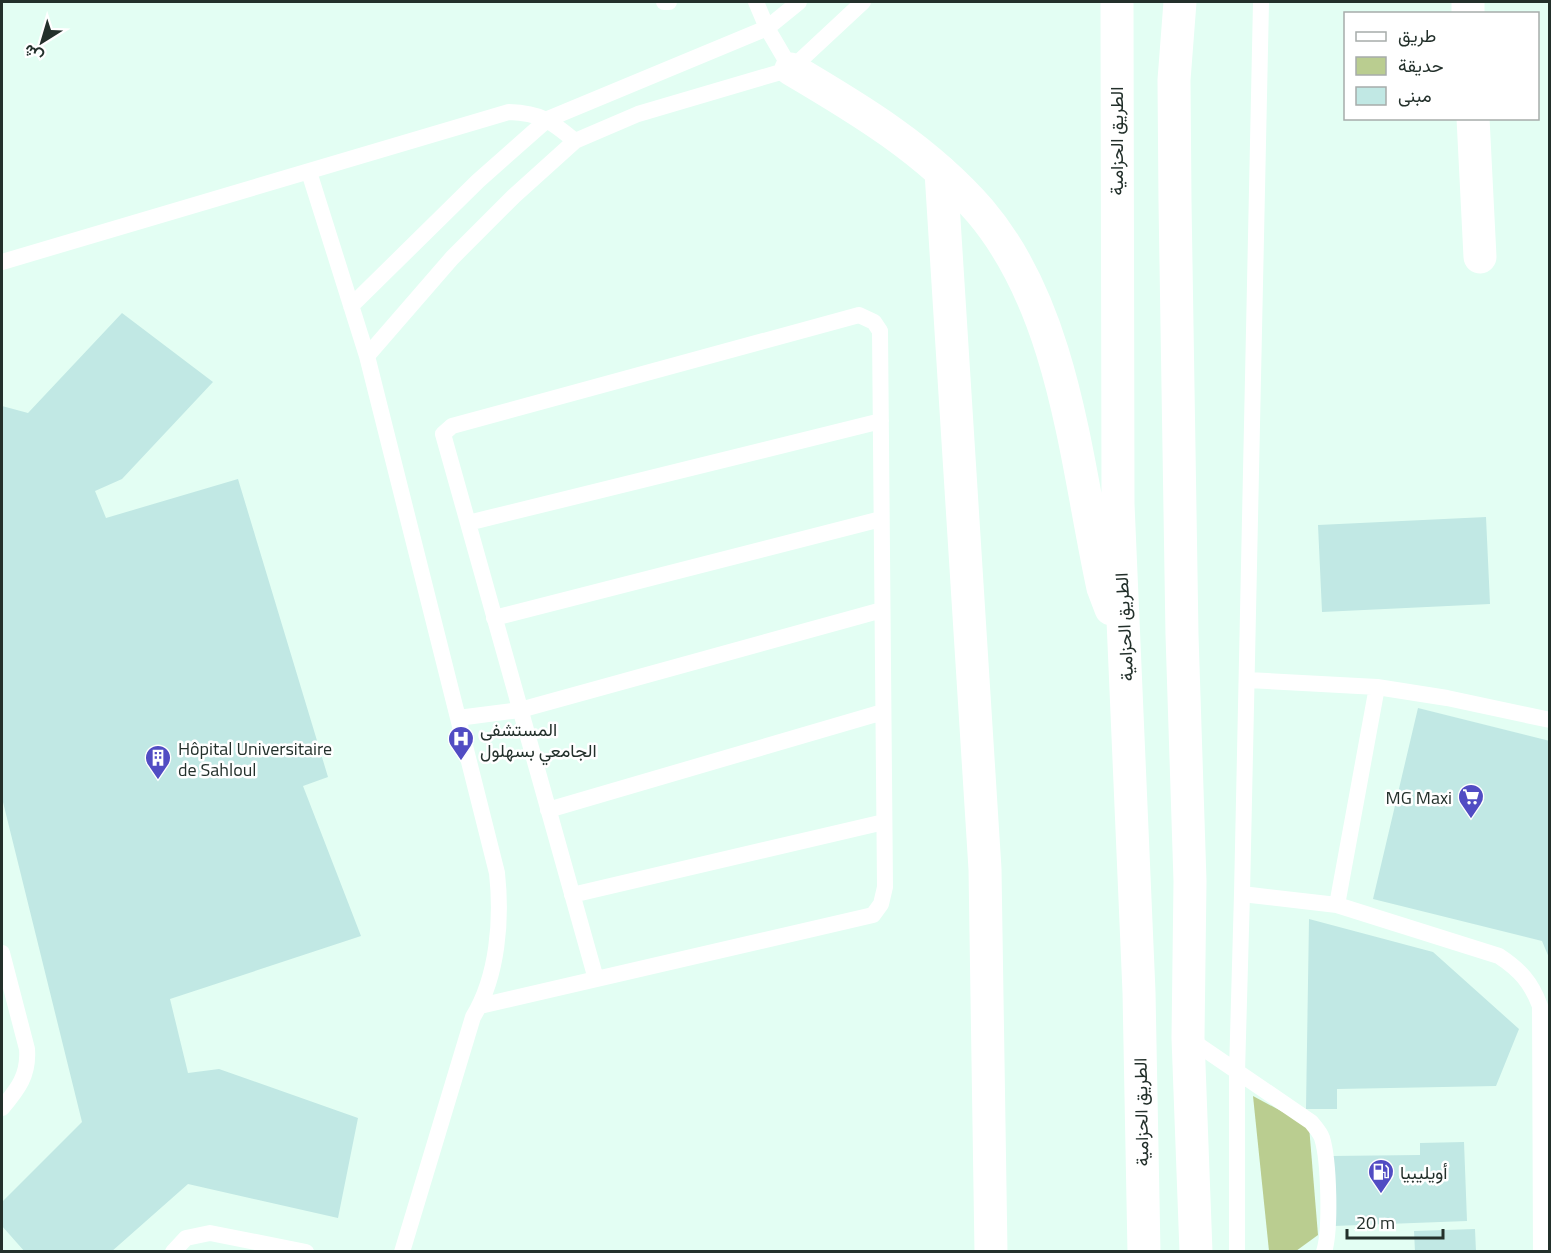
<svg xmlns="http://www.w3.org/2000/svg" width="1551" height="1253" viewBox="0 0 1551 1253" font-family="'Titillium Web',Vazirmatn,sans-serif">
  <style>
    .green { fill: #bacd90 }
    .building { fill: #c1e8e4 }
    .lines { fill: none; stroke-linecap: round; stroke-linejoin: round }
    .lane { stroke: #fff; stroke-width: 16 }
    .street { stroke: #fff; stroke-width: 33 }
    .highway { stroke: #fff; stroke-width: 33 }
    .labels { text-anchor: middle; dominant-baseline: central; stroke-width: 5; stroke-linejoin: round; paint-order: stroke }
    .street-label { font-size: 18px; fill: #23302b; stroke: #fff }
    .poi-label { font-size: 18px; fill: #23302b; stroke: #fff; text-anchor: start }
  </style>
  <rect width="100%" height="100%" fill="#e3fef3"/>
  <path class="green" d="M1253,1096l56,30 9,109 -22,16h-27z"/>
  <path class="building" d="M122,313l91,69 -91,97 -27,12 11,27 132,-39 90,298 -25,9 58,150 -191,63 18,74 31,-4 139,49 -20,100 -150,-34 -77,68h-86l-23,-26v-24l80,-80 -80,-324v-392l26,7z
    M1486,517l4,87 -168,8 -4,-87z
    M1418,708l132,33v219l-8,-19 -169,-42z
    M1309,919l124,33 86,77 -23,57 -159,3v20h-31z
    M1464,1142l3,79 -133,5 -3,-70 89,-1v-12z
    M1475,1229l1,23h-61l-1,-21z"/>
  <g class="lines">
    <path class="lane" d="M664,2h5
      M756,2l11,26 24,41
      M309,172l58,184 130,517c5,46 1,103 -24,144l-71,235
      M2,262l507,-150c32,1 42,9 66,29
      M351,306l127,-125 70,-62 219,-91 32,-26
      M367,356l85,-98 62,-62 61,-55 63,-27 153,-45 72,-67
      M468,523l413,-102
      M494,618l387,-99
      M1248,680l129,7 70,11 103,22
      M458,718l62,-8 362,-100
      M548,810l335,-98
      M1242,894l19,-892
      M572,895l312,-73
      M1337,905l40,-218
      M2,953l25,96c2,26 -9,40 -25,59
      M480,1006l393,-91 8,-11 4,-17 -5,-556 -6,-9 -15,-7 -407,111 -9,8 153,545
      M1188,1038l123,84c4,5 9,10 11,16 7,22 9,92 2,114
      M173,1252l13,-14 24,-5 96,19
      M1237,1252v-180l5,-178 95,11 162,51c21,14 32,26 41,50l1,246"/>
    <path class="street" d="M1468,2v12
      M1473,118l7,139
      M941,172l44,697 6,383"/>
    <path class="highway" d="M1117,2l1,502 21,488 5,260
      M1180,2l-6,78 1,122 7,433 8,246 -2,157 8,214
      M791,69c68,40 136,81 189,142 85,100 96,253 123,377l8,21"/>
  </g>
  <defs>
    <symbol id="hospital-pin" viewBox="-11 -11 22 30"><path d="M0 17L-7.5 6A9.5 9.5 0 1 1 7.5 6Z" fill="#514cc3" stroke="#fff"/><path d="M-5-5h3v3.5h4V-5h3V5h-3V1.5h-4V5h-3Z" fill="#fff"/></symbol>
    <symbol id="building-pin" viewBox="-11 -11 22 30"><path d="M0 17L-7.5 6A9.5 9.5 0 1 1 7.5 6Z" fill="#514cc3" stroke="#fff"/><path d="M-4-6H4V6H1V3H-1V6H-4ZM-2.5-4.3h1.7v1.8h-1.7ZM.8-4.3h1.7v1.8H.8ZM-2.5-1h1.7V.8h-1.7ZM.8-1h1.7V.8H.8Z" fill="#fff"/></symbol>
    <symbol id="supermarket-pin" viewBox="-11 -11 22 30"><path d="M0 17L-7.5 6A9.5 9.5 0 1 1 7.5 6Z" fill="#514cc3" stroke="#fff"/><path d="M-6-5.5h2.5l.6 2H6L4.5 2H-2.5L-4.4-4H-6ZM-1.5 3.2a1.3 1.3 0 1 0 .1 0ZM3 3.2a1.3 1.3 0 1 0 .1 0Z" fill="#fff"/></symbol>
    <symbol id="fuel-pin" viewBox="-11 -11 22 30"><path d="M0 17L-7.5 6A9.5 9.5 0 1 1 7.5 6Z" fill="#514cc3" stroke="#fff"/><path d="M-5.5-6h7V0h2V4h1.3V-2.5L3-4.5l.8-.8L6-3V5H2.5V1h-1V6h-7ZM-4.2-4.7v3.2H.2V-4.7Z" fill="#fff"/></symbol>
  </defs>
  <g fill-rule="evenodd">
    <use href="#hospital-pin" x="446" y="724" width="30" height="40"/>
    <use href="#building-pin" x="143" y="743" width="30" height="40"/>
    <use href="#supermarket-pin" x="1456" y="782" width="30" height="40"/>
    <use href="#fuel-pin" x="1366" y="1157" width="30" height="40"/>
  </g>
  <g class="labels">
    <g class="street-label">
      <text transform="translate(1116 141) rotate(-90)">الطريق الحزامية</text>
      <text transform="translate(1124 627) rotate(-93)">الطريق الحزامية</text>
      <text transform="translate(1141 1112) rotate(-91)">الطريق الحزامية</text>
    </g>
    <g class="poi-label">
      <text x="480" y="729">المستشفى<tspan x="480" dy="21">الجامعي بسهلول</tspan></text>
      <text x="178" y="748">Hôpital Universitaire<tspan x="178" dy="21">de Sahloul</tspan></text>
      <text x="1452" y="797" text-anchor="end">MG Maxi</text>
      <text x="1400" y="1172">أويليبيا</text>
    </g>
  </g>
  <rect width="1551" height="1253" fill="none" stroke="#23302b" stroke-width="6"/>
  <rect x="1344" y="12" width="195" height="108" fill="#ffffff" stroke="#a7acaa" stroke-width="1.5"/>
  <rect x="1356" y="32" width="30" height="9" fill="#ffffff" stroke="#a7acaa" stroke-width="1.5"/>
  <text x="1398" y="42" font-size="18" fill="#23302b">طريق</text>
  <rect x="1356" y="57" width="30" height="18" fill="#bacd90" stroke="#a7acaa" stroke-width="1.5"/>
  <text x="1398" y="72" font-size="18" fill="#23302b">حديقة</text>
  <rect x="1356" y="87" width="30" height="18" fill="#c1e8e4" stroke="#a7acaa" stroke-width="1.5"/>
  <text x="1398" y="102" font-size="18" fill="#23302b">مبنى</text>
  <g transform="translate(42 42) rotate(217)" stroke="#ffffff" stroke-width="4.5" paint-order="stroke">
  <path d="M0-4.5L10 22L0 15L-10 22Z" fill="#23302b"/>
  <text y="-9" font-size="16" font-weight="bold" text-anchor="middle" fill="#23302b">ش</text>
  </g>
  <path d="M1347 1229v9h96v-9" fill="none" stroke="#23302b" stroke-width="3"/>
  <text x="1356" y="1229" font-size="18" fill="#23302b" stroke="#ffffff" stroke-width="4.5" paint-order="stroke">20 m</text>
</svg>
